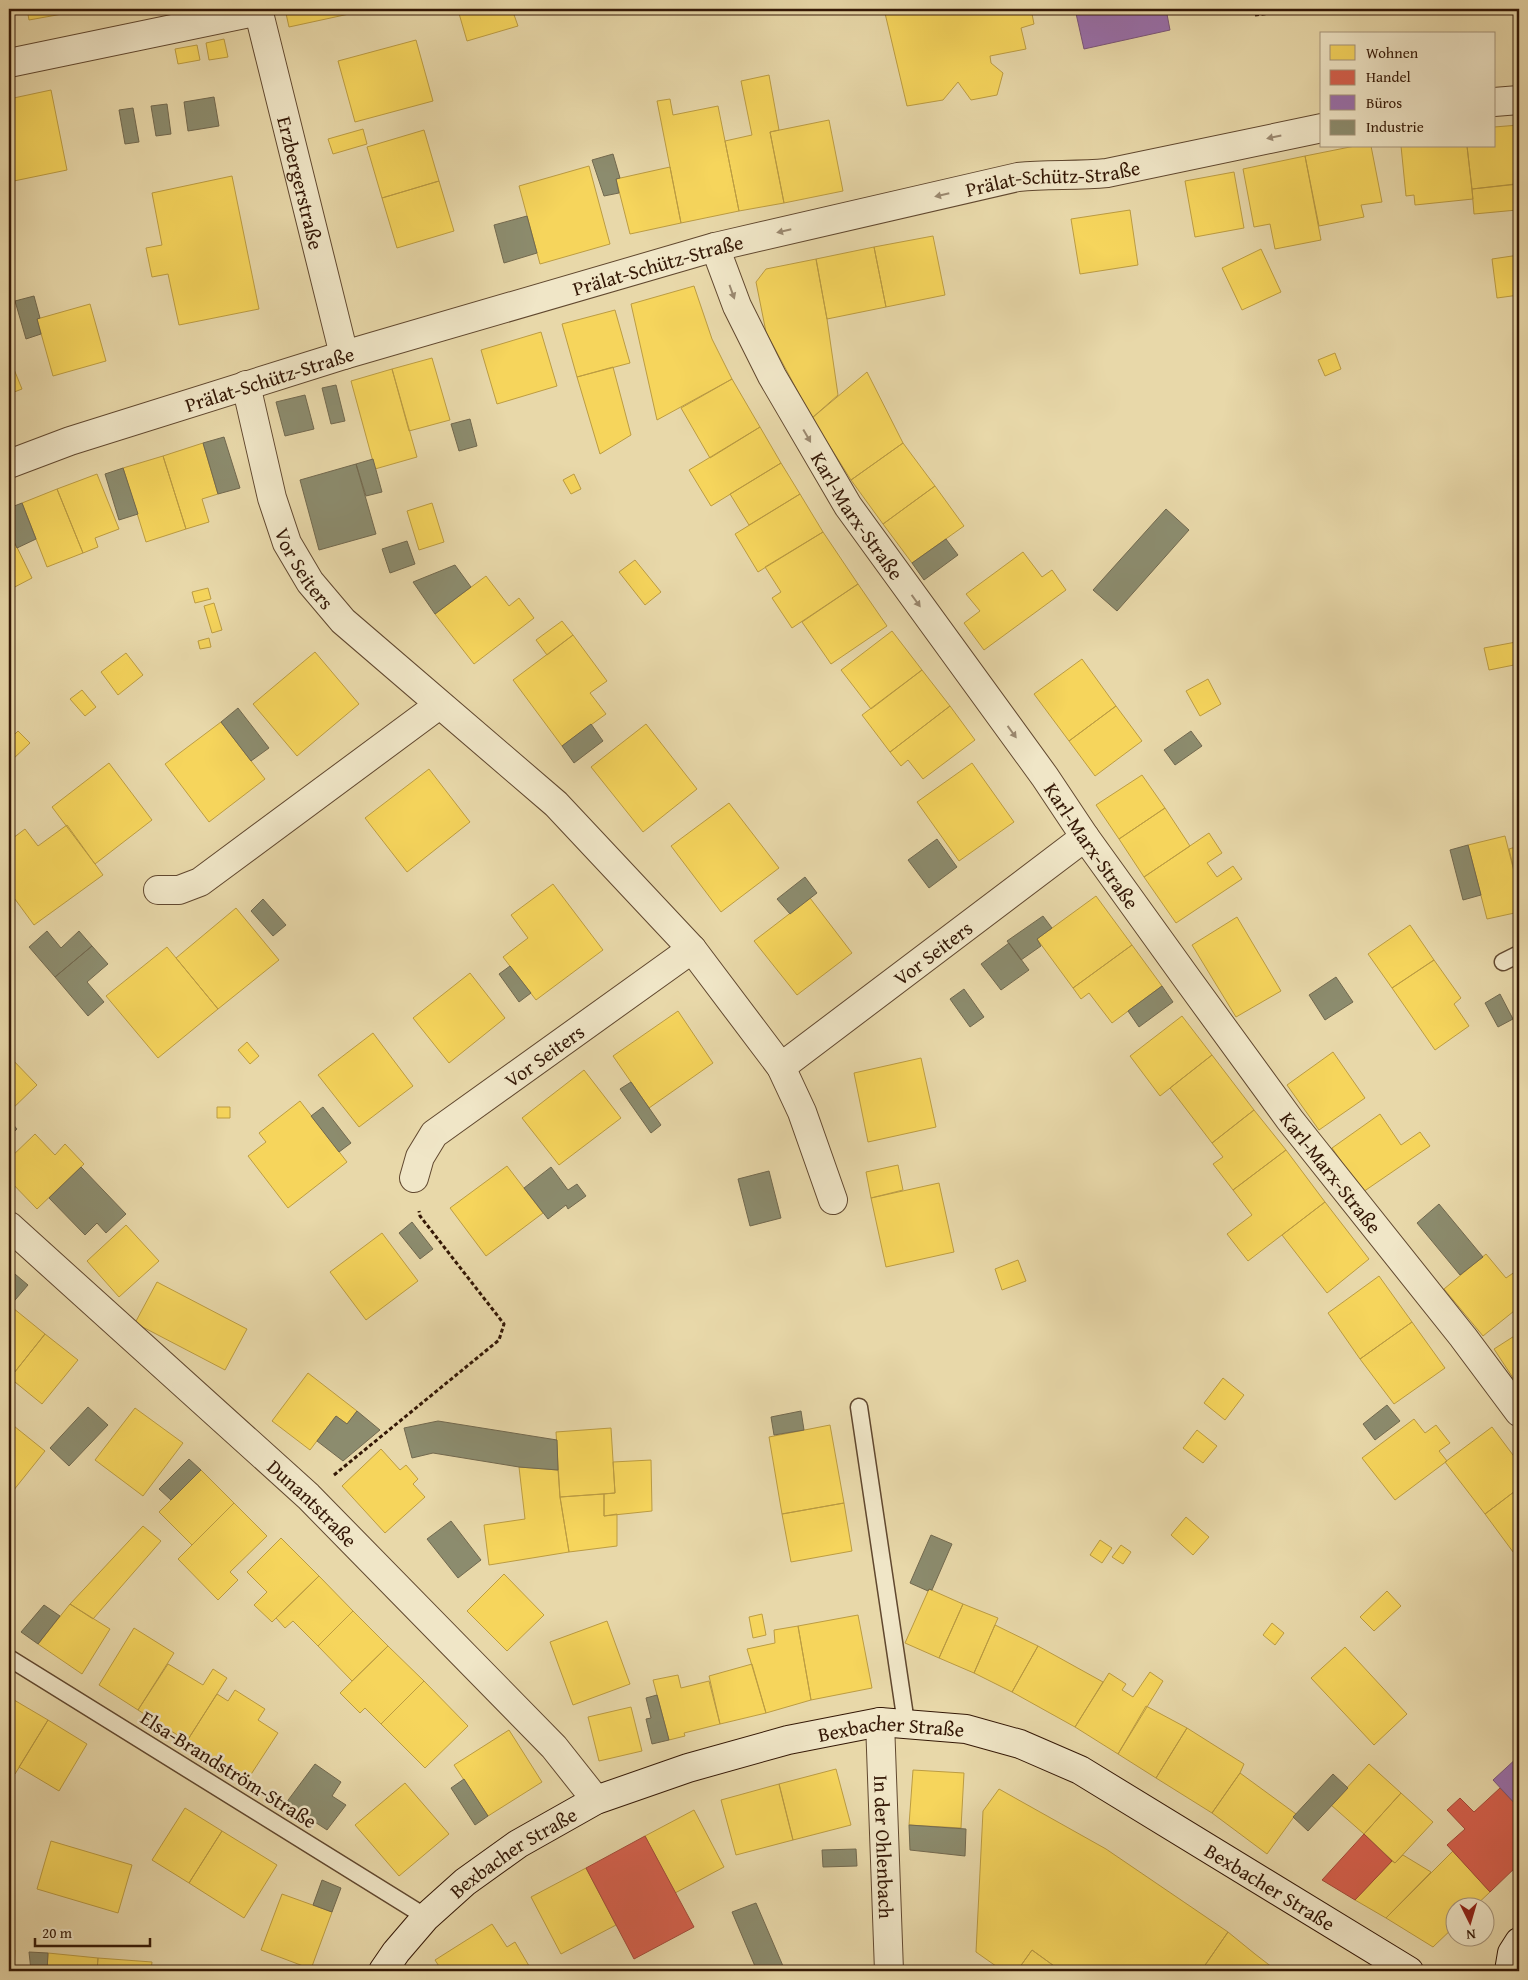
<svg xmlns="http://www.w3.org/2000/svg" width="1528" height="1980" viewBox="0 0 1528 1980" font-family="'Gentium Book Plus',serif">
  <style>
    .homes { fill: #f6d55c; stroke: #bc9c42 }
    .shops { fill: #d6604d; stroke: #a54a38 }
    .offices { fill: #9970ab; stroke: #7b567a }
    .industry { fill: #8c8c6e; stroke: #72694f }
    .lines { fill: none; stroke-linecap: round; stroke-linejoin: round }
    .lane-casing { stroke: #61482f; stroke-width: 19 }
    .street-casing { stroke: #61482f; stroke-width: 30 }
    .secondary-casing { stroke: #341806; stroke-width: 30 }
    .path { stroke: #341806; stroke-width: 3; stroke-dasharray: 4 2.5; stroke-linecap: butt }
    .lane { stroke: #f0e6c7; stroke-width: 16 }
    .street { stroke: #f0e6c7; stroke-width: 28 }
    .secondary { stroke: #f0e6c7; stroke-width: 28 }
    .oneway { fill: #9b8970 }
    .labels { text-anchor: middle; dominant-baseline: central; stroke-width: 5; stroke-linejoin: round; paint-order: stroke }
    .street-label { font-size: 20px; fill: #341806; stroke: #f0e6c7 }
  </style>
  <rect width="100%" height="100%" fill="#e8d8a9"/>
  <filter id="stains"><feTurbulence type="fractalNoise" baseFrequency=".004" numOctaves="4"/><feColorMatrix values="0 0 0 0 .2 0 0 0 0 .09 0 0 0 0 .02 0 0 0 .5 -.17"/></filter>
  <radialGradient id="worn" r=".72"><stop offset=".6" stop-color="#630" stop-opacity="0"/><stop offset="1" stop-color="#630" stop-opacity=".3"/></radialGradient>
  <path class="homes" d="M27,9h51l1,2 -50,9z
    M285,9h63l1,5 -60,13z
    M461,9h51l6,17 -51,15 -9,-31z
    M884,9h147l3,15 -13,4 5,21 -36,7 1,7 12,10 -6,22 -26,5 -13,-18 -15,18 -36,6z
    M224,39l4,18 -19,3 -3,-17z
    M416,40l17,61 -78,21 -17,-61z
    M197,45l3,15 -22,4 -3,-15z
    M769,75l10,55 -9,2 14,71 -45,8 -14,-70 27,-6 -11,-54z
    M51,90l16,80 -58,12v-83z
    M670,99l3,16 45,-9 21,105 -58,12 -24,-122z
    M829,120l14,71 -59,12 -14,-71z
    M1519,125v59l-47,5 -5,-43h27v-19z
    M363,129l4,15 -34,10 -5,-15z
    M424,130l15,51 -57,17 -15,-51z
    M1355,146h16l11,56 -21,3 3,12 -45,9 -14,-70z
    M1401,146h66l6,53 -58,6 -1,-10 -8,1z
    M1305,156l16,84 -46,9 -5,-25 -16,3 -11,-58z
    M589,166l21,78 -70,20 -21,-78z
    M670,167l11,56 -51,11 -14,-55z
    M1234,172l10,56 -49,9 -10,-56z
    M232,176l27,133 -80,16 -11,-51 -16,3 -6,-29 16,-3 -10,-52z
    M439,181l15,50 -57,17 -15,-50z
    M1515,184l2,26 -43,4 -2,-25z
    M1515,184h4v25l-2,1z
    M1130,210l8,55 -58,9 -9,-55z
    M933,236l12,59 -59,12 -12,-60z
    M874,247l12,60 -59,12 -11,-60z
    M1261,249l20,43 -39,18 -20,-42z
    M1519,255v40l-22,3 -5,-39z
    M816,259l11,60 11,76 -26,23 -46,-86 -10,-50 10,-13z
    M694,286l18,53 20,40 -75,41 -26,-116z
    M90,304l16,57 -53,15 -16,-57z
    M615,310l15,53 -53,14 -15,-53z
    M541,332l16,54 -60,18 -16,-54z
    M1335,353l6,16 -16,7 -7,-16z
    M9,357l13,32 -13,5z
    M432,358l18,62 -41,11 -17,-62z
    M613,367l18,68 -31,19 -23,-77z
    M392,369l25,88 -42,12 -24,-88z
    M867,372l36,71 -52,37 -39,-62z
    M732,379l28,48 -50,31 -29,-50z
    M760,427l21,36 -70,43 -22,-36z
    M203,443l15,51 -16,5 7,23 -23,7 -23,-73z
    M903,443l32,43 -52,38 -32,-44z
    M163,456l23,73 -40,13 -23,-74z
    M781,463l19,31 -51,31 -19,-31z
    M97,474l22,55 -24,9 3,9 -15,6 -26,-64z
    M574,474l7,15 -10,5 -8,-14z
    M935,486l29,40 -52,37 -29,-39z
    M57,489l26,64 -36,14 -25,-64z
    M800,494l23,38 -65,40 -23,-38z
    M432,503l12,39 -25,8 -12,-39z
    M9,531l23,47 -23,12z
    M823,532l35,52 -66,44 -20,-30 9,-6 -16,-25z
    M1023,552l19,25 10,-7 14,20 -82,60 -20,-27 16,-12 -14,-17z
    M635,560l26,32 -16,13 -26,-33z
    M486,576l23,30 10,-8 15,20 -60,46 -39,-50z
    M858,584l29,42 -56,38 -29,-42z
    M208,588l3,11 -16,4 -3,-11z
    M214,603l8,27 -10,3 -8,-27z
    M562,621l11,14 -26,20 -11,-15z
    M892,631l30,39 -51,39 -30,-39z
    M573,635l34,46 -17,12 16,21 -44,32 -49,-66z
    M209,638l2,9 -11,2 -2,-8z
    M1516,642l3,22 -30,6 -5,-22z
    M315,652l44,52 -62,52 -44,-52z
    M126,653l17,22 -25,20 -17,-23z
    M1082,659l34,47 -47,35 -35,-47z
    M922,670l28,36 -60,46 -28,-37z
    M1208,679l13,25 -21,12 -14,-25z
    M82,690l14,17 -11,9 -15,-17z
    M950,706l25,34 -52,39 -15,-19 -7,6 -11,-14z
    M1116,706l26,35 -47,35 -26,-35z
    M221,722l44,57 -56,43 -44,-58z
    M646,724l51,65 -54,43 -52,-65z
    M18,731l12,12 -18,17 -3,-4v-16z
    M109,763l43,57 -57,44 -43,-57z
    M972,763l42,59 -55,39 -42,-59z
    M429,769l41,53 -63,50 -42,-54z
    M1142,775l23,33 -46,31 -23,-34z
    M729,803l50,65 -58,44 -50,-66z
    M1165,808l25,38 -46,31 -25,-38z
    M67,825l36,50 -69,50 -25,-34v-50l16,-12 13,17z
    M1209,833l13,20 -15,10 10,14 16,-11 9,13 -66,44 -32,-46z
    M1505,836l14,55v21l-32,7 -19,-74z
    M1519,846v45l-10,-42z
    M553,884l50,66 -67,50 -33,-43 25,-19 -17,-23z
    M1096,896l36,49 -59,43 -36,-49z
    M810,898l42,55 -55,42 -43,-54z
    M236,908l43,52 -61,49 -42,-51z
    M1237,917l44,74 -45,26 -44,-72z
    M1410,925l24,35 -42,28 -24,-34z
    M1132,945l30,41 -50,37 -23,-30 -8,6 -8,-11z
    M167,947l51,62 -60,49 -52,-62z
    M1434,960l27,38 -7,6 15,22 -34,24 -43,-62z
    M470,973l35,45 -56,45 -36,-45z
    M678,1011l35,52 -64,45 -36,-52z
    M1182,1016l30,39 -52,41 -30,-40z
    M373,1033l40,53 -54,41 -41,-52z
    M247,1042l12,14 -9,8 -12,-14z
    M1333,1052l32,46 -46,32 -32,-45z
    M1212,1055l42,55 -42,33 -42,-55z
    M9,1056l28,29 -28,27z
    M921,1058l15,69 -68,15 -14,-69z
    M584,1070l37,48 -62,47 -37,-47z
    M300,1101l47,61 -59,46 -40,-52 18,-14 -7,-9z
    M217,1107h13v11h-13z
    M1254,1110l32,40 -53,40 -20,-26 10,-7 -11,-14z
    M1380,1114l21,31 19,-13 10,14 -67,46 -31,-44z
    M35,1134l20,21 10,-11 19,20 -47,45 -28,-29v-21z
    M1286,1150l39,52 -77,59 -21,-27 25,-19 -19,-25z
    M898,1165l5,25 -32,8 -5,-26z
    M507,1166l36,47 -57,43 -36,-48z
    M939,1183l15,69 -68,15 -15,-69z
    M1325,1202l44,57 -42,34 -45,-58z
    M126,1225l33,36 -40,36 -32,-36z
    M382,1233l36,48 -52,39 -36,-48z
    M1486,1254l20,24 13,-9v38l-36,29 -39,-47z
    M1018,1260l8,21 -24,9 -7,-21z
    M1379,1276l33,46 -52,37 -32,-46z
    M157,1282l90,47 -22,41 -90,-47z
    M13,1308l32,26 -35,44 -1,-64z
    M1412,1322l33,46 -51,36 -34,-45z
    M1519,1333v54l-25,-38z
    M45,1334l33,26 -36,44 -32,-26z
    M308,1373l49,38 -10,13 -11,-8 -26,34 -38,-29z
    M1223,1378l21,17 -19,25 -21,-17z
    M135,1408l48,35 -40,53 -48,-36z
    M1414,1419l11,14 11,-8 14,18 -11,8 8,10 -52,39 -33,-42z
    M9,1422l36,29 -36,45z
    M830,1425l14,78 -62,11 -13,-77z
    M1492,1427l27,36v25l-34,26 -40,-52z
    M611,1428l4,65 -55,4 -4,-65z
    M1197,1430l20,16 -14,17 -20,-15z
    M381,1449l19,21 6,-5 12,14 -5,5 12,13 -40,36 -43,-47z
    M651,1460l1,51 -48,5v-22l11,-1 -2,-31z
    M519,1467l39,3 2,27 9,55 -80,13 -5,-40 41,-6z
    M201,1470l33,33 -42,42 -33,-33z
    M1519,1488v72l-34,-46z
    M604,1494v22l13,-2v32l-48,6 -9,-55z
    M234,1503l33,33 -37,36 8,8 -20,20 -40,-41z
    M844,1503l8,48 -61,11 -9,-48z
    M1186,1517l23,20 -16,18 -22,-20z
    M143,1526l18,15 -68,78 -23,-15z
    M281,1538l38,38 -47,46 -18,-17 13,-13 -20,-20z
    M1100,1540l12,8 -10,15 -12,-8z
    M1121,1545l10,7 -8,12 -11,-7z
    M504,1574l40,41 -37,36 -40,-40z
    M319,1576l34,35 -35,35 -25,-25 -8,7 -9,-10z
    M929,1589l34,15 -24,54 -34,-15z
    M1387,1591l14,15 -27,25 -14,-14z
    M70,1604l40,25 -28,45 -44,-30z
    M963,1604l35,14 -24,55 -35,-15z
    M353,1611l35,35 -36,35 -34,-35z
    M762,1614l4,21 -13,3 -4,-21z
    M858,1615l14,73 -61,12 -13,-74z
    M607,1621l23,63 -57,21 -23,-63z
    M1272,1623l12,10 -9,12 -12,-10z
    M995,1625l43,21 -26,46 -38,-19z
    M798,1626l13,74 -45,13 -19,-64 28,-6 -1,-13z
    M134,1628l40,25 -36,57 -39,-25z
    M388,1646l36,35 -43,43 -16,-16 -5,5 -20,-20z
    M1038,1646l65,36 -28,45 -63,-35z
    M1345,1647l62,67 -33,31 -63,-67z
    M168,1664l35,21 10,-16 14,9 -40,63 -49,-31z
    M752,1664l14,49 -46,11 -11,-48z
    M1150,1672l13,9 -45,73 -43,-27 34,-54 17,11 -4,6 11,7z
    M678,1675l3,13 28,-7 11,43 -36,9 1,3 -16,4 -16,-60z
    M424,1681l44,45 -43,42 -44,-44z
    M235,1690l30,19 -7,11 20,13 -30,46 -61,-38 30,-47 11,7z
    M9,1697l39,23 -33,54 -6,-4z
    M1146,1706l41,22 -31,50 -38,-24z
    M631,1707l11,44 -43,10 -11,-44z
    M48,1720l39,24 -28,47 -40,-24z
    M1187,1728l57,36 -4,9 -28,40 -56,-35z
    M509,1730l33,52 -54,34 -34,-51z
    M1369,1764l32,29 -37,41 -33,-29z
    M836,1769l15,56 -58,15 -14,-56z
    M913,1770l51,3 -3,55 -52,-3z
    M1240,1773l56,41 -29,40 -55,-41z
    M405,1783l44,51 -50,42 -44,-51z
    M779,1784l14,56 -57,15 -15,-55z
    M999,1789l107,60 122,83 -27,39h-28l-7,-5 -4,5h-101l-29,-21 -15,21h-14l-27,-19 7,-141z
    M1401,1793l32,29 -38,41 -31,-29z
    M185,1808l37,23 -33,52 -37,-23z
    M694,1810l30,57 -49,26 -30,-57z
    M222,1831l55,34 -33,53 -55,-35z
    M51,1841l81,24 -14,48 -81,-24z
    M1453,1851l37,41 -17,16h-17v17l-23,22 -47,-29z
    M1403,1855l28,17 -45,46 -31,-18 37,-39 3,2z
    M586,1868l30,57 -55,29 -30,-57z
    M282,1894l50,18 -21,57 -50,-19z
    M492,1924l15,23 8,-5 17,29h-90l-7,-11z
    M1228,1932l27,22 22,17h-76z
    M9,1949l6,1 -1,21h-5z
    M1032,1950l29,21h-44z
    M48,1953l50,5 -1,13h-50z
    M98,1958l54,4 -1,9h-54z"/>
  <path class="shops" d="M1500,1788l19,20v56l-29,28 -43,-47 18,-16 -18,-19 13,-12 14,14z
    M1364,1834l28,27 -37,39 -33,-20z
    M645,1836l49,91 -60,32 -48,-91z"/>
  <path class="offices" d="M1075,9h91l4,21 -86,19z
    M1519,1756v52l-26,-28z"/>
  <path class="industry" d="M214,97l5,29 -31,5 -4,-29z
    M167,104l4,30 -15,2 -5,-30z
    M133,108l6,34 -14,2 -6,-34z
    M613,154l7,24 -4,1 3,14 -15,3 -12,-36z
    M527,216l10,37 -33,10 -10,-38z
    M34,296l6,22 -3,1 4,15 -15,5 -11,-38z
    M336,385l9,36 -14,3 -9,-36z
    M305,395l9,34 -29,7 -9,-34z
    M470,419l7,27 -18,5 -8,-27z
    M224,437l16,51 -22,6 -15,-51z
    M373,459l9,33 -16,4 -10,-32z
    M356,464l20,70 -57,16 -19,-70z
    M123,468l15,46 -19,6 -14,-46z
    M22,503l14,36 -19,9 -8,-17v-23z
    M1166,509l23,21 -72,81 -24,-21z
    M946,539l12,16 -34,25 -12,-17z
    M407,541l8,23 -25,9 -8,-24z
    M455,565l16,22 -36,27 -22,-32z
    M238,708l31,40 -18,13 -30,-39z
    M591,724l12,17 -29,22 -12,-17z
    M1191,731l11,15 -27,19 -11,-15z
    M937,839l20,28 -28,21 -21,-28z
    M1468,845l13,50 -18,5 -13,-50z
    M805,877l12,16 -27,21 -13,-15z
    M263,899l23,26 -13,11 -22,-25z
    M1043,916l9,12 -15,11 4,7 -20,14 -14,-19z
    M47,931l14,17 18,-17 13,15 -37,31 -26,-30z
    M1009,943l20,27 -28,20 -20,-26z
    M92,946l16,18 -21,18 17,20 -16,14 -33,-39z
    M510,966l21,27 -12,9 -20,-28z
    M1336,977l17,25 -28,18 -16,-25z
    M1162,986l11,16 -34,25 -11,-16z
    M964,989l20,28 -14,10 -20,-28z
    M1500,994l13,25 -15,8 -13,-24z
    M631,1082l30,43 -10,8 -31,-44z
    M323,1107l28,36 -12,9 -28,-36z
    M9,1120l8,9 -8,8z
    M81,1167l45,47 -20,19 -9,-10 -12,12 -36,-37z
    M551,1167l17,23 9,-6 9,12 -18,13 -2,-4 -18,14 -24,-31z
    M769,1171l12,47 -31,8 -12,-47z
    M1439,1204l44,53 -23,18 -43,-52z
    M412,1222l21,27 -13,10 -21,-26z
    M9,1269l19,16 -19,22z
    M1387,1405l13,16 -25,19 -12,-16z
    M88,1407l20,18 -39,41 -19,-18z
    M357,1411l23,19 -37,31 -26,-20 19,-25 11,8z
    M801,1411l3,19 -30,5 -3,-18z
    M438,1421l119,19 1,30 -39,-3 -86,-14 -21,5 -8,-30z
    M189,1459l12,11 -30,30 -12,-11z
    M451,1521l30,39 -23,18 -31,-39z
    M931,1535l21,9 -20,46 -3,-1 -1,2 -18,-8z
    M44,1605l16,11 -22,28 -17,-12z
    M657,1695l12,45 -17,4 -6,-25 5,-1 -5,-20z
    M315,1764l26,18 -9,14 14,9 -19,25 -41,-27z
    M1333,1774l15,14 -40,43 -15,-14z
    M464,1779l24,37 -13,9 -24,-37z
    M909,1825l57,4 -1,27 -55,-6z
    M856,1849l1,17 -34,1 -1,-17z
    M322,1880l19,8 -9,24 -19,-7z
    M756,1903l27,63 -13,5h-13l-25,-59z
    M29,1952l19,1 -1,18h-16z"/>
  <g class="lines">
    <defs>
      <path id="lane" d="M1503,962l16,-8
        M859,1407l47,316
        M9,1658l417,259"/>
      <g id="street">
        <path id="s1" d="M258,9l86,346"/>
        <path d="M9,63l250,-52"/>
        <path d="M1494,102l25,-2"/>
        <path id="s2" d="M715,247l22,59 35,70 76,130 197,271 40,60 103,143 102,140 173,217 56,75"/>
        <path id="s3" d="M246,385l26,113 15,45 23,39 33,39 213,183 136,145 89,118 21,45 31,88"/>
        <path id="s4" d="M9,464l61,-23 274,-86 371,-108 303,-70c29,-3 59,-1 89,-4l215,-45"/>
        <path d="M158,890h21l21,-8 239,-177"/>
        <path id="s5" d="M781,1067l304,-230"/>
        <path id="s6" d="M414,1178l6,-21 14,-23 258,-185"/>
        <path id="s7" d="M9,1226l299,270 246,251 42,53"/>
        <path id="s8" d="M880,1722l9,249"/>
      </g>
      <g id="secondary">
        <path id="s9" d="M383,1971l13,-19 30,-35 39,-35 53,-38 78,-44 92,-32 100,-28 92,-18 86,7 54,15 60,26 329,201"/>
        <path d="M1509,1971l3,-18 7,-11"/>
      </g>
    </defs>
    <use href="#lane" class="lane-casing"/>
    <use href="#street" class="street-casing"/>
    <use href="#secondary" class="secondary-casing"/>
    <path class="path" d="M1255,15l49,-6
      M334,1475l165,-135 5,-16 -84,-108 -1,-5"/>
    <use href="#lane" class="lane"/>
    <use href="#street" class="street"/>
    <use href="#secondary" class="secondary"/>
  </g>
  <defs><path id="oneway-solid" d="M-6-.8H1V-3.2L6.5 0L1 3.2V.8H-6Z" transform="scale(1.25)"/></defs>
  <g class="oneway">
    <use href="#oneway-solid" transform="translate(1274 137) rotate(168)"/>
    <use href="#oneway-solid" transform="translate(942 195) rotate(167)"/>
    <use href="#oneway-solid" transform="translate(784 231) rotate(167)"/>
    <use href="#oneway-solid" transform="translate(732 292) rotate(70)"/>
    <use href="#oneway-solid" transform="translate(807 436) rotate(60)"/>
    <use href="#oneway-solid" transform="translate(916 601) rotate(54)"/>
    <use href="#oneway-solid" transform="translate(1012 732) rotate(54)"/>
  </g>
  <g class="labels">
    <g class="street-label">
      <text stroke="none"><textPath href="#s4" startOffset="1084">Prälat-Schütz-Straße</textPath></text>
      <text stroke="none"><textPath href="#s1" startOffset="179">Erzbergerstraße</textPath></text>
      <text stroke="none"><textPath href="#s4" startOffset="679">Prälat-Schütz-Straße</textPath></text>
      <text stroke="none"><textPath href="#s4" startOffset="274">Prälat-Schütz-Straße</textPath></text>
      <text stroke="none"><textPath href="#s2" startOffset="305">Karl-Marx-Straße</textPath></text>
      <text stroke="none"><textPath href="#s3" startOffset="194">Vor Seiters</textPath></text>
      <text stroke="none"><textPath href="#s2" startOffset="710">Karl-Marx-Straße</textPath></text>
      <text stroke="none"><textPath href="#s5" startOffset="190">Vor Seiters</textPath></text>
      <text stroke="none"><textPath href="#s6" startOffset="184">Vor Seiters</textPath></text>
      <text stroke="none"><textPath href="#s2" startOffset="1115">Karl-Marx-Straße</textPath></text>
      <text stroke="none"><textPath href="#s7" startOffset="411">Dunantstraße</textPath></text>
      <text stroke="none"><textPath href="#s9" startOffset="582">Bexbacher Straße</textPath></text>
      <text transform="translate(229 1769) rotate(32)">Elsa-Brandström-Straße</text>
      <text stroke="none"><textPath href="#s8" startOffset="125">In der Ohlenbach</textPath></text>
      <text stroke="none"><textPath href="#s9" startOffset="178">Bexbacher Straße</textPath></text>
      <text stroke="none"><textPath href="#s9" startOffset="1002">Bexbacher Straße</textPath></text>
    </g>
  </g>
  <rect width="1528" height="1980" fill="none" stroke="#e8d8a9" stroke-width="30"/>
  <rect x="10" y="10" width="1508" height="1960" fill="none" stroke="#341806" stroke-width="2.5"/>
  <rect x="15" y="15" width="1498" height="1950" fill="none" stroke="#341806"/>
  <rect x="1320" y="32" width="175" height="115" fill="#f0e6c7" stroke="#a5947a"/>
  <rect x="1330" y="45" width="25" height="15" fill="#f6d55c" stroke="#a5947a"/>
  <text x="1366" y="58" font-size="15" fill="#341806">Wohnen</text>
  <rect x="1330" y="70" width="25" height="15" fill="#d6604d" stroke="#a5947a"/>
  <text x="1366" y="82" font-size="15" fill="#341806">Handel</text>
  <rect x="1330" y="95" width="25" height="15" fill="#9970ab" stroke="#a5947a"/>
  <text x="1366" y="108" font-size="15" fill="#341806">Büros</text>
  <rect x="1330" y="120" width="25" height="15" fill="#8c8c6e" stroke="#a5947a"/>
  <text x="1366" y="132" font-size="15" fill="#341806">Industrie</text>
  <g transform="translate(1470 1922) rotate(175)"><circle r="24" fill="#f0e6c7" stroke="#a5947a"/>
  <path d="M0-4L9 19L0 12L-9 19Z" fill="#8f2418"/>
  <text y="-8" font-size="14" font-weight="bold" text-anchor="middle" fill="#341806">N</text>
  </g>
  <path d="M35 1938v8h115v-8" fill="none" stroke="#341806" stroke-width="2.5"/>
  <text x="42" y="1938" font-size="15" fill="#341806" stroke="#f0e6c7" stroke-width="4" paint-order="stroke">20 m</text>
  <rect width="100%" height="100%" filter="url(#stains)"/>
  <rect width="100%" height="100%" fill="url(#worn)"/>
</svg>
